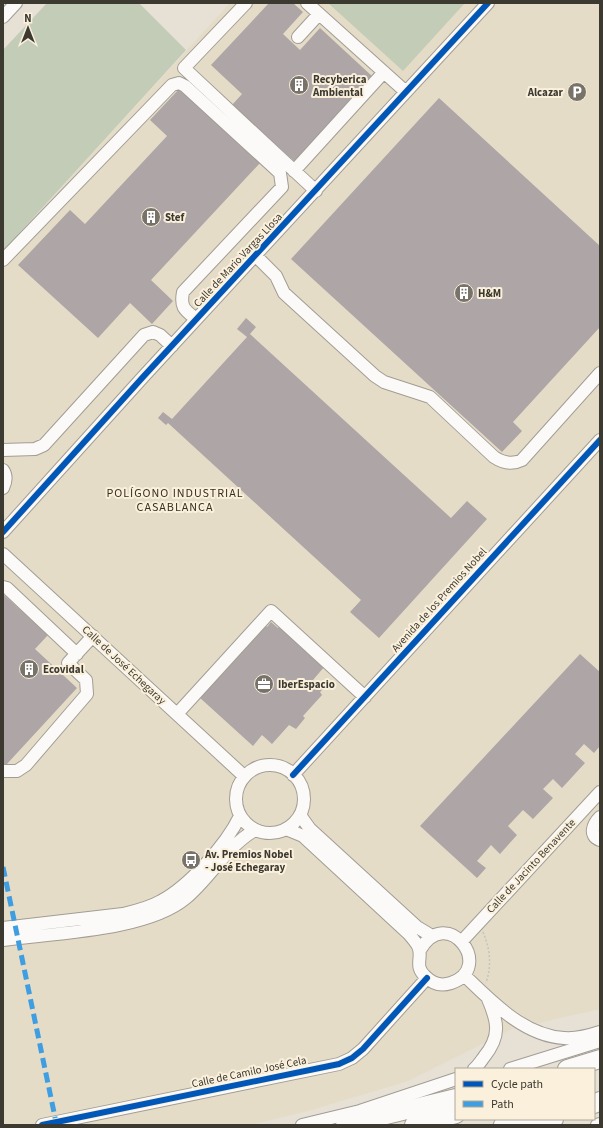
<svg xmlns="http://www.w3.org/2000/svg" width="603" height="1128" viewBox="0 0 603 1128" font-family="'Source Sans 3',sans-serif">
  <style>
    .built { fill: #e5dcc8 }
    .green { fill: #c2ccb7 }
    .building { fill: #aea5a6 }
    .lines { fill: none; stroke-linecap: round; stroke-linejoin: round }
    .minor-casing { stroke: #a19d94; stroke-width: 14 }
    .highway-casing { stroke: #a19d94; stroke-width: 20 }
    .path { stroke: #c5c3bf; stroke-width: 1.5; stroke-dasharray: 2 2; stroke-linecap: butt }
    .minor { stroke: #fbfaf9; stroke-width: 12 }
    .highway { stroke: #fbfaf9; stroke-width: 18 }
    .quiet { stroke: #3f9ee1; stroke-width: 5; stroke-dasharray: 10 5; stroke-linecap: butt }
    .cycleway-casing { stroke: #faf0dc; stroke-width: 8 }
    .cycleway { stroke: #0057b8; stroke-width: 6 }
    .labels { text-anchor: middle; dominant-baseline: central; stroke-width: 4; stroke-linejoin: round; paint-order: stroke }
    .poi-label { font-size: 11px; font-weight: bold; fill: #3c3931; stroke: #faf0dc; text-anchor: start }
    .street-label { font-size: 11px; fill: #3c3931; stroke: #faf0dc }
    .neighbourhood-label { font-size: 12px; letter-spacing: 1px; fill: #372f20; stroke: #faf0dc }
  </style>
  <rect width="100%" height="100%" fill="#e6e0d5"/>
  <path class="built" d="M230,3h98l75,67 62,-67h135v1006l-88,20 -104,52 -100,30 -58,14h-247v-874z"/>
  <path class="green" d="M47,3h92l47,47 -183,201v-201z
    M328,3h137l-62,68z"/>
  <path class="building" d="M269,3h24l10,9 -20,22 17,16 20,-22 53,49 -78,85 -63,-57 10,-11 -31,-29z
    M180,88l80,75 -109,117 22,21 -21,23 -22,-21 -32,35 -80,-73 52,-55 15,14 82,-88 -17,-16z
    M439,98l161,148v81l-87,95 9,9 -20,21 -211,-193z
    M246,318l10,9 -6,7 201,184 16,-17 20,18 -108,119 -29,-26 11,-12 -193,-177 -2,2 -8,-7 5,-6 9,7 75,-82 -10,-8z
    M4,595l44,40 -13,14 42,39 -71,77 -3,-2z
    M271,622l7,6 2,-3 45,41 -12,14 10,9 -3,3 2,3 -19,21 2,2 -9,11 -7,-4 -17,19 -10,-9 -9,11 -54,-49 66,-72 2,2z
    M580,654l20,18v74l-6,7 -10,-9 -9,10 10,9 -23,25 -9,-9 -10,10 10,9 -20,21 -10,-9 -15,16 9,9 -17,19 -9,-9 -14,16 9,7 -9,10 -57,-52z"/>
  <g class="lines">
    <defs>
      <path id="minor" d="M246,3l-62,65 132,123
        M307,3l99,89
        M3,17l13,-14
        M298,37l21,-23
        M294,171l90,-99
        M256,256l20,20 8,17 91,83 9,6 46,15 64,60c9,6 18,8 28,3l78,-87
        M3,260l169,-175 7,-2 6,3 95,87 2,14 -99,105c-3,16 2,18 13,27
        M3,450l32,-1 9,-4 100,-110 9,-3 7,3 12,11
        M3,470c4,6 3,12 0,18
        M3,532l140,-155 345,-374
        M3,554l241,222
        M3,587l4,1 70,66
        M177,714l94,-103 94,86
        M236 799a34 34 0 1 1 68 0a34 34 0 1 1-68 0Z
        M3,771h14l9,-6 61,-71 -1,-14 -18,-17 25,-27
        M293,775l307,-335
        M300,815l10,14 107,98 15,9
        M600,817c-7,7 -12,19 0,23
        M286,829l17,7 106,98c3,4 9,10 10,15 3,10 -5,18 7,28 7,7 16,9 25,6 45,-15 -4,-80 -31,-33
        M3,928l120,-14c13,-3 26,-6 38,-13 28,-15 65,-56 79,-85
        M3,940c51,-7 144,-9 183,-42 24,-20 41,-52 69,-68
        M462,941l138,-149
        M464,975c27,26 60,61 100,63 12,1 24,-2 36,-6
        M474,1069c4,-3 7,-8 10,-12 17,-21 14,-35 4,-58
        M510,1069l90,-28
        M42,1125l297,-61 13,-6 11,-9 64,-71
        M302,1125l58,-14 96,-32
        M597,1125l3,-1"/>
      <path id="highway" d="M567,1069l33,-10
        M594,1104l6,-3
        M345,1125l111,-27
        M414,1125l42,-11
        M503,1125l19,-6
        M538,1125l16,-6"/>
    </defs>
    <use href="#minor" class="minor-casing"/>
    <use href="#highway" class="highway-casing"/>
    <path class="path" d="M483,932c7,17 9,33 3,51"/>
    <use href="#minor" class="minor"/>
    <use href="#highway" class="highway"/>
    <path class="quiet" d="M3,867l53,255"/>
    <defs>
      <path id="cycleway" d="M3,532l140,-155 345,-374
        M293,775l307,-335
        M42,1125l297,-61 13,-6 11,-9 64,-71"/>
    </defs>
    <use href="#cycleway" class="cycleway-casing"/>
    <use href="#cycleway" class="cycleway"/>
  </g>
  <defs>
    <symbol id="building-disc" viewBox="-11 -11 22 22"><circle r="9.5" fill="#78736a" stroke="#faf0dc"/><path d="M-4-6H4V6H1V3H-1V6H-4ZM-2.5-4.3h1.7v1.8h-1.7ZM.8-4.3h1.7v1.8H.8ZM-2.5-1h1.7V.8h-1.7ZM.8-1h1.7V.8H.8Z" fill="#fff"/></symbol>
    <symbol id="parking-disc" viewBox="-11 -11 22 22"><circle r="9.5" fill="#78736a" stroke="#faf0dc"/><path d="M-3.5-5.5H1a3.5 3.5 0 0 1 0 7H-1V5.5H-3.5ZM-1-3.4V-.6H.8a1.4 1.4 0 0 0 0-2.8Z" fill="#fff"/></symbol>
    <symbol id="office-disc" viewBox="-11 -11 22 22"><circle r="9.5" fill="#78736a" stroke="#faf0dc"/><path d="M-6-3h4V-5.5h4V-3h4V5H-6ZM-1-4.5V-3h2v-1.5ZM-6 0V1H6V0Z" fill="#fff"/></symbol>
    <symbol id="bus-disc" viewBox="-11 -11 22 22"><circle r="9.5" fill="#78736a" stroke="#faf0dc"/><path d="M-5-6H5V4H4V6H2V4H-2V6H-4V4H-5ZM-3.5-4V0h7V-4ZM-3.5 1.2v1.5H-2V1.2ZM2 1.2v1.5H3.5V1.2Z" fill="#fff"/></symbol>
  </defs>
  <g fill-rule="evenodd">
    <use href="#building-disc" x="288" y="74" width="22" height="22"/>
    <use href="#parking-disc" x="566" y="81" width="22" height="22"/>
    <use href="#building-disc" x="140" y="206" width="22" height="22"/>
    <use href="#building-disc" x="453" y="282" width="22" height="22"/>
    <use href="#building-disc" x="18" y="658" width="22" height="22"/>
    <use href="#office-disc" x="253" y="673" width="22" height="22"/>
    <use href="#bus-disc" x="180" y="849" width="22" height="22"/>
  </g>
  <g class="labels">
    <g class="poi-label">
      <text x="313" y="79">Recyberica<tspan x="313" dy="13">Ambiental</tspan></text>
      <text x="563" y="92" text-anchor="end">Alcazar</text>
      <text x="165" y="217">Stef</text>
      <text x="478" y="293">H&amp;M</text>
      <text x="43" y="669">Ecovidal</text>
      <text x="278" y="684">IberEspacio</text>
      <text x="205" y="854">Av. Premios Nobel<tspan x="205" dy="13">- José Echegaray</tspan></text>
    </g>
    <g class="street-label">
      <text transform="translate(238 260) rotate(-47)">Calle de Mario Vargas Llosa</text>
      <text transform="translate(439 600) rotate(-48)">Avenida de los Premios Nobel</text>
      <text transform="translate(124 665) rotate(43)">Calle de José Echegaray</text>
      <text transform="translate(531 866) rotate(-47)">Calle de Jacinto Benavente</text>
      <text transform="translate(249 1072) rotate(-12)">Calle de Camilo José Cela</text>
    </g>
    <g class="neighbourhood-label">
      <text x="175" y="493">POLÍGONO INDUSTRIAL<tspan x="175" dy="14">CASABLANCA</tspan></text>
    </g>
  </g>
  <rect width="603" height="1128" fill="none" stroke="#3c3931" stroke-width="8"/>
  <rect x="455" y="1068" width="140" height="52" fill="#faf0dc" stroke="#aea798"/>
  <rect x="463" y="1081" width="20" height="6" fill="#0057b8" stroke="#aea798"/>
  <text x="491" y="1088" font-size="12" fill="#3c3931">Cycle path</text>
  <rect x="463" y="1101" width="20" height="6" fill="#3f9ee1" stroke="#aea798"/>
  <text x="491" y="1108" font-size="12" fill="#3c3931">Path</text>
  <g transform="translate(28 28)" stroke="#faf0dc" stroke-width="3" paint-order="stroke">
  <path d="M0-3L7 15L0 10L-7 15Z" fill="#3c3931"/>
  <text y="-6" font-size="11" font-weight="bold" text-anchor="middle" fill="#3c3931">N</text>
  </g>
</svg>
